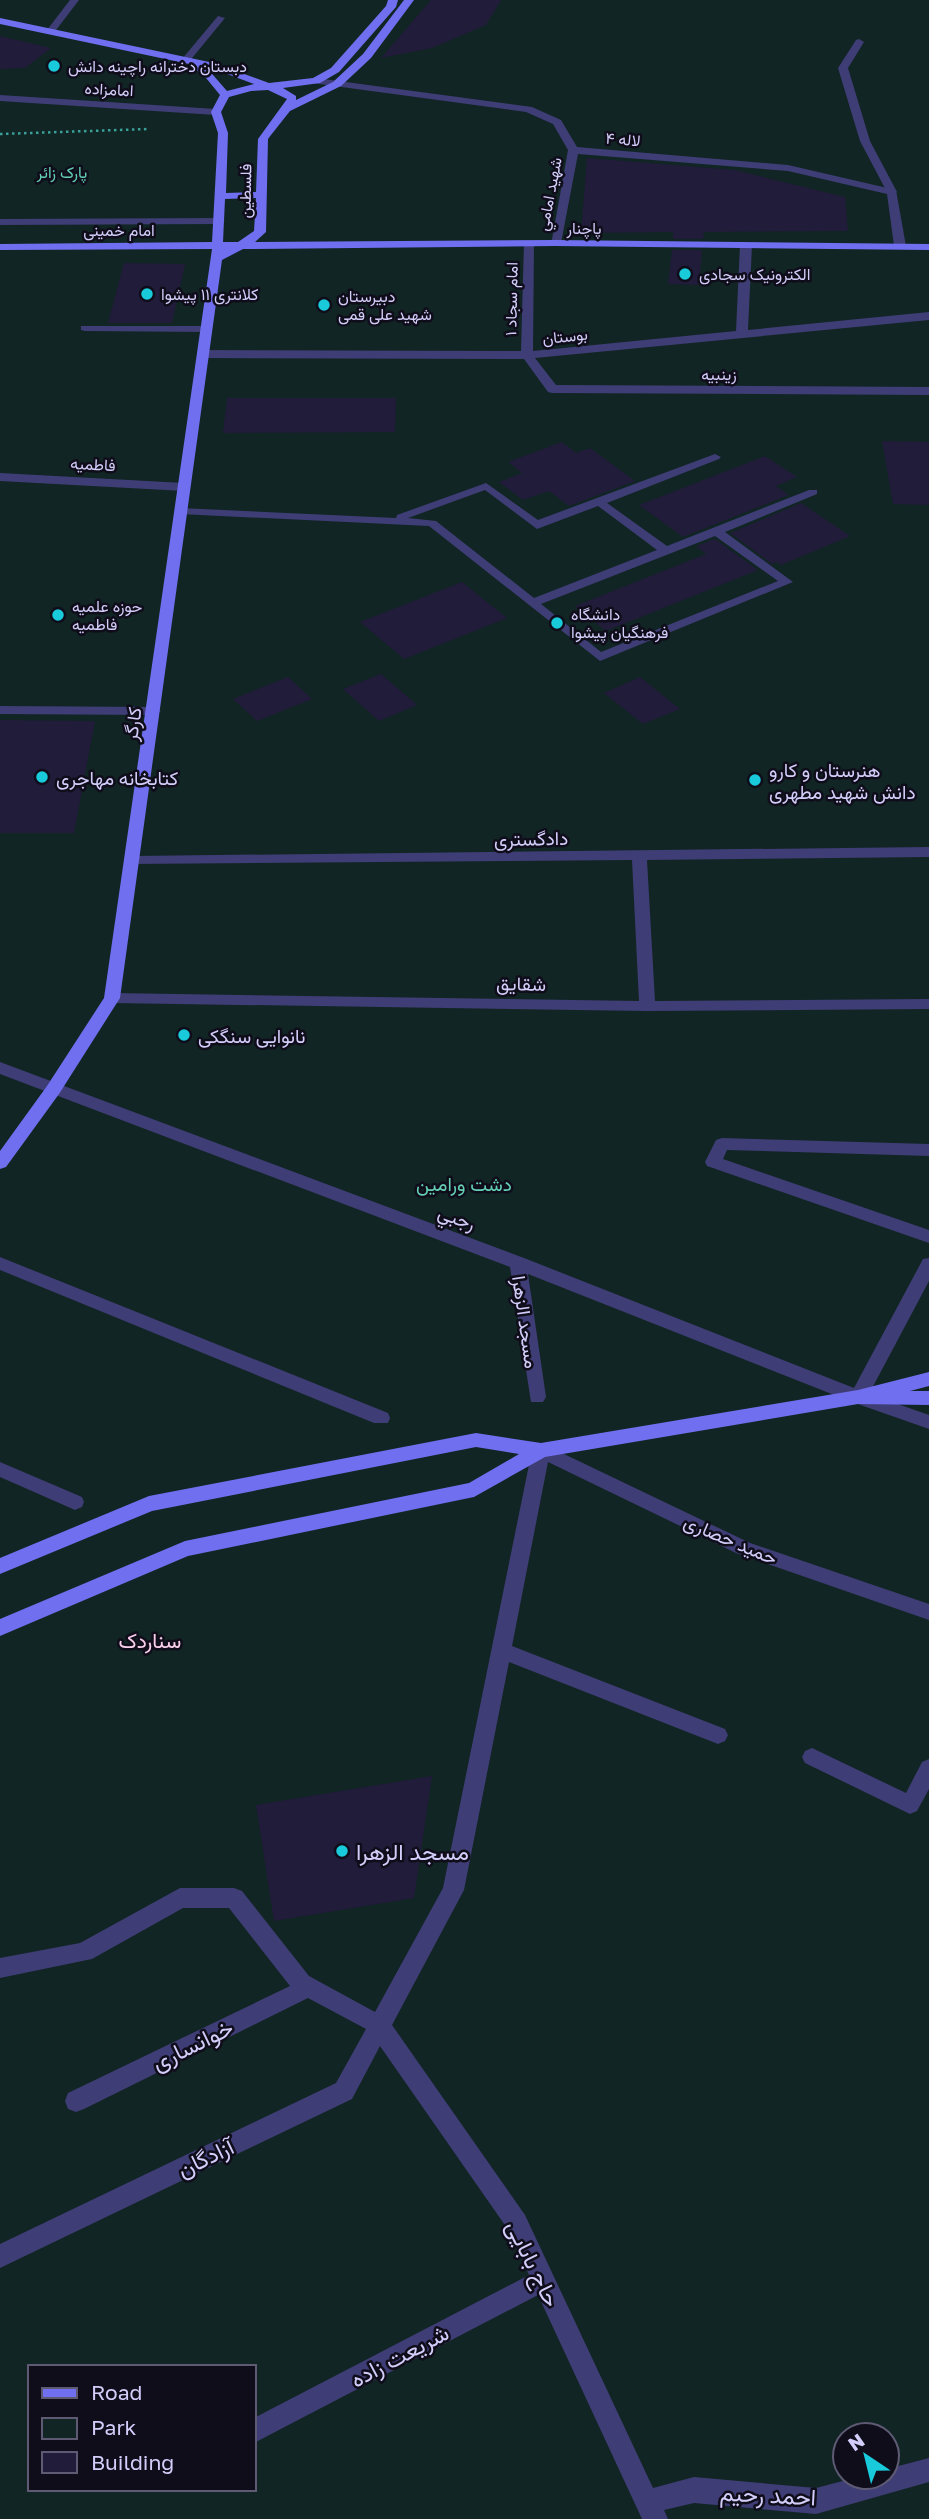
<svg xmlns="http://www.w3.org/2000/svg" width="929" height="2519" viewBox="0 0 929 2519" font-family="'Golos Text',Vazirmatn,sans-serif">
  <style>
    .green { fill: #112524; fill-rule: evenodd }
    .building { fill: #211c3a }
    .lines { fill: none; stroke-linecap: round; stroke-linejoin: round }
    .path { stroke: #3aa199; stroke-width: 2.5; stroke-dasharray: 2.5 3.5; stroke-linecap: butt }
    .lane { fill: #3f3d75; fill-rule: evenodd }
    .street { fill: #3f3d75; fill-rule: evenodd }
    .secondary { fill: #706fef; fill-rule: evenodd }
    .poi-dot { fill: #19cada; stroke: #100d1b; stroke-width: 2.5 }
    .labels { text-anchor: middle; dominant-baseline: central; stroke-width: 5; stroke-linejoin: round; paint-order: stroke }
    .far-poi-label { font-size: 16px; fill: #d2cdf9; stroke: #100d1b; text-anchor: start }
    .far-street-label { font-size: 16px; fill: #d2cdf9; stroke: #100d1b }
    .far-park-label { font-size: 16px; fill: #63d0b3; stroke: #100d1b }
    .street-label { font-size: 19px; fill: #d2cdf9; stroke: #100d1b }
    .poi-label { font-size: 19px; fill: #d2cdf9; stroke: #100d1b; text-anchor: start }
    .park-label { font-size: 19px; fill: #63d0b3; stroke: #100d1b }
    .neighbourhood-label { font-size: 21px; fill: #facfeb; stroke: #100d1b }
    .near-poi-label { font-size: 23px; fill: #d2cdf9; stroke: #100d1b; text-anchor: start }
    .near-street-label { font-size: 23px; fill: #d2cdf9; stroke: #100d1b }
  </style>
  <rect width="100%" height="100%" fill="#100d1b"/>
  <path class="green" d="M0,0h929v2519h-929zM30,2367h224v122h-224zM845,2435h42v42h-42z"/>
  <path class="building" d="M431,0h70l-15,25 -54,23 -51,10z
    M0,36l51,12 -26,20 -25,1z
    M587,158l148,12 110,27 3,34 -144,1 -1,7h-30v-7l-92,1z
    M672,250h30l-3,35 -31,-1z
    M124,263l61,1 -13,59h-64z
    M227,398h169l-1,34 -172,1z
    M882,441l47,1v63l-36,-1z
    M562,442l14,11 14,-5 45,33 -66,25 -20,-15 -26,9 -24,-18 23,-9 -14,-11z
    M765,456l32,21 -21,9 13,9 -106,42 -44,-32z
    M801,503l49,33 -69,29 -4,-3 -5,2 -42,-31z
    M715,539l43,31 -152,61 -31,-25 131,-52 -10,-8z
    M462,582l45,36 -103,41 -44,-37z
    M381,674l36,31 -38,16 -36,-32z
    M288,677l24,22 -55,22 -24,-22z
    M640,677l40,32 -37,15 -39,-31z
    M0,720l95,1 -21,112h-74z
    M432,1776l-18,122 -140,23 -18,-116z"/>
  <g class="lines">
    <path class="path" d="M0,134l148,-5"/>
    <path class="lane" d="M70,0h9l-26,34h-6v-4z
      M218,16l7,2 -37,45h-6v-4z
      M859,39l5,3 -16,26 22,73 27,51 -5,3 -5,-3 -27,-51 -22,-73 18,-28z
      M81,326h125l5,3 -5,3 -121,-1 -4,-1z
      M715,454l6,3 -2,2 -112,44 60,43 142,-56h8v4l-92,38 68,50 -193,79 -171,-135 -249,-12 -6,-3 6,-3 216,10 1,-3 89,-32 52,37zM485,490l52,39 61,-23 59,44 -123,48 -98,-77 -28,-3zM715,536l63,45 -177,71 -60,-48z"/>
    <path class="street" d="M316,78l216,29 29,13 16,27 211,18 108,25 10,56 -6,3 -6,-3 -7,-52 -99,-23 -210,-17 -17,89 -10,2 17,-95 -15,-26 -27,-12 -214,-29v-4z
      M0,95l216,14 5,3 -5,3 -216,-14z
      M0,219l219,-1 6,3 -6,3 -219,1z
      M524,242l10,2 -1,107 203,-20 4,-86 6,-3 6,3 -4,85 181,-18v8l-394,38 21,27 373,2v8l-377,-2 -4,-1 -24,-33 -321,-1 -6,-4 6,-4 318,1z
      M0,473l184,10 6,4 -6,4 -184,-10z
      M0,706l154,1 7,4 -7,4 -154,-1z
      M929,847v10l-282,3 8,141 274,-2v10l-282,2 -535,-8 -8,-5 8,-5 527,8 -7,-141 -504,4 -3,-3 3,-3 5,-2z
      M0,1062l524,196 330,130 69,-129 6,-1v23l-60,113 60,21v14l-77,-27 -324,-128 18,123 -3,5h-12l-21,-135 -510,-193z
      M722,1138l207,6v12l-202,-6 -4,9 206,71v13l-222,-77 -2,-4 11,-22z
      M0,1257l388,156 2,5 -2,5h-14l-374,-153z
      M541,1443l209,100 179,61v16l-193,-67 -188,-91 -36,184 213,83 3,6 -3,6 -7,3 -209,-82 -45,228 -72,135 133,190 128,273 41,-11 122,11 42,-11h29v-8l42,-11v24l-113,32 -122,-11 -30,7 4,9h-26l-104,-224 -284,148v-25l275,-143 -20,-44 -129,-185 -28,53 -352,169v-24l336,-161 30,-54 -58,-31 -224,111 -8,3 -8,-3 -3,-8 3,-8 222,-107 -61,-78h-46l-91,51 -92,19v-20l80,-15 100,-55h54l8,3 67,85 66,36 68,-124 89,-438 2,-5z
      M0,1462l82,35 2,5 -2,5 -7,3 -75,-33z
      M812,1748l94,45 16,-31 7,-3v30l-12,22 -7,3 -105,-51 -3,-6 3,-6z"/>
    <path class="secondary" d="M388,0h10l-2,7 -57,65 -19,11 -37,5 13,8v4l37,-18 30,-28 41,-54h10l-43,58 -30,28 -51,25 -19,24 -3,4 -2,93 -11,10 300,-2 374,4v6l-374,-4 -312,3 -21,11 -102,738 -61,96 -53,73 -6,2v-18l47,-65 57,-88 108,-749 -212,1v-6l212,-2 6,-109 -7,-21 9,-17 -14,-17 -17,-14 -189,-40v-6l214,45 55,20 44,-5 18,-10 55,-62zM206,67l5,1 43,16 -27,7zM268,90l19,9 -29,40 -2,53 -30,1 2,-60 -7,-21 8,-15 22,-6zM256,198l-2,33 -16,11h-15l2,-43z
      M929,1372v14l-19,5h19v14l-71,-1 -313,53 -71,40 -286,59 -188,80v-17l185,-78 284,-58 50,-29 -43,-7 -324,64 -152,63v-16l149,-62 327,-63 65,10 317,-53z"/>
  </g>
  <g class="poi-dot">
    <circle cx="54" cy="66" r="7"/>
    <circle cx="685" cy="274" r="7"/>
    <circle cx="147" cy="294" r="7"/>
    <circle cx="324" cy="305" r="7"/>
    <circle cx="58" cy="615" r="7"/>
    <circle cx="557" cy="623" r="7"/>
    <circle cx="42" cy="777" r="7"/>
    <circle cx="755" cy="780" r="7"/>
    <circle cx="184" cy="1035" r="7"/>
    <circle cx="342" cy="1851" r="7"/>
  </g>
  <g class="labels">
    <g class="far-poi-label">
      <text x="68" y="66">دبستان دخترانه راچینه دانش</text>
      <text x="699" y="274">الکترونیک سجادی</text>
      <text x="161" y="294">کلانتری ۱۱ پیشوا</text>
      <text x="338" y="296">دبیرستان<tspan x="338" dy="18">شهید علی قمی</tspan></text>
      <text x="72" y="606">حوزه علمیه<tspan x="72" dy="18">فاطمیه</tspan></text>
      <text x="571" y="614">دانشگاه<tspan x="571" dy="18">فرهنگیان پیشوا</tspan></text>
    </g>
    <g class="far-street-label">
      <text transform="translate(109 89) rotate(3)">امامزاده</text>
      <text transform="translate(623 139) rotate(5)">لاله ۴</text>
      <text transform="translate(245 191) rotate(-89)">فلسطین</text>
      <text transform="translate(549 194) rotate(-79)">شهيد امامي</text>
      <text x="584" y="228">پاچنار</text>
      <text x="119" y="230">امام خمینی</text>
      <text transform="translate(511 299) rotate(-89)">امام سجاد ۱</text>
      <text transform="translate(565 336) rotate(-6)">بوستان</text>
      <text x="719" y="374">زينبيه</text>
      <text transform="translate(93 464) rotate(3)">فاطميه</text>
    </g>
    <g class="far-park-label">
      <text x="62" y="172">پارک زائر</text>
    </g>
    <g class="street-label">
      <text transform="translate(132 724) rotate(-82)">کارگر</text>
      <text transform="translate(531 838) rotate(-1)">دادگستری</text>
      <text transform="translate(521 983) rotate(1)">شقايق</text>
      <text transform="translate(457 1217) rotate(20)">رجبي</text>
      <text transform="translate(526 1322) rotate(82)">مسجد الزهرا</text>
      <text transform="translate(731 1539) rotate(23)">حمید حصاری</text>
    </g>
    <g class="poi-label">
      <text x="769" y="769">هنرستان و کارو<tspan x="769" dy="22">دانش شهید مطهری</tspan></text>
      <text x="56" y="777">کتابخانه مهاجری</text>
      <text x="198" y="1035">نانوایی سنگکی</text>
    </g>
    <g class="park-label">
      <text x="464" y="1183">دشت ورامین</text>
    </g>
    <g class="neighbourhood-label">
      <text x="150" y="1640">سناردک</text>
    </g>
    <g class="near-poi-label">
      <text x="356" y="1851">مسجد الزهرا</text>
    </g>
    <g class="near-street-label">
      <text transform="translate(192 2044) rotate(-26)">خوانساری</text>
      <text transform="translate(205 2157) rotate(-26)">آزادگان</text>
      <text transform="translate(534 2263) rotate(64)">حاج بابایی</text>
      <text transform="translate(399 2355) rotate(-28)">شریعت زاده</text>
      <text transform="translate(768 2494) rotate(3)">احمد رحیم</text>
    </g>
  </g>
  <rect x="28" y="2365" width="228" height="126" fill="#100d1b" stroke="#5e5a74" stroke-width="2"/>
  <rect x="42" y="2388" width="35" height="10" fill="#706fef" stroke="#5e5a74" stroke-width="2"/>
  <text x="91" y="2400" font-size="21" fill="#d2cdf9">Road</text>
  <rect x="42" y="2418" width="35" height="21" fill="#112524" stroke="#5e5a74" stroke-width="2"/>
  <text x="91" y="2435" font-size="21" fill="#d2cdf9">Park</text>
  <rect x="42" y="2452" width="35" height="21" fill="#211c3a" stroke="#5e5a74" stroke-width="2"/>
  <text x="91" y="2470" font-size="21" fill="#d2cdf9">Building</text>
  <g transform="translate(866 2456) rotate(325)"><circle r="33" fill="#100d1b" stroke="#5e5a74" stroke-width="2"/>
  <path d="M0-5L12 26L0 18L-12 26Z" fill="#19cada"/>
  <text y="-10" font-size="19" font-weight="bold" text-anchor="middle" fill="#d2cdf9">N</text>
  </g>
</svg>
